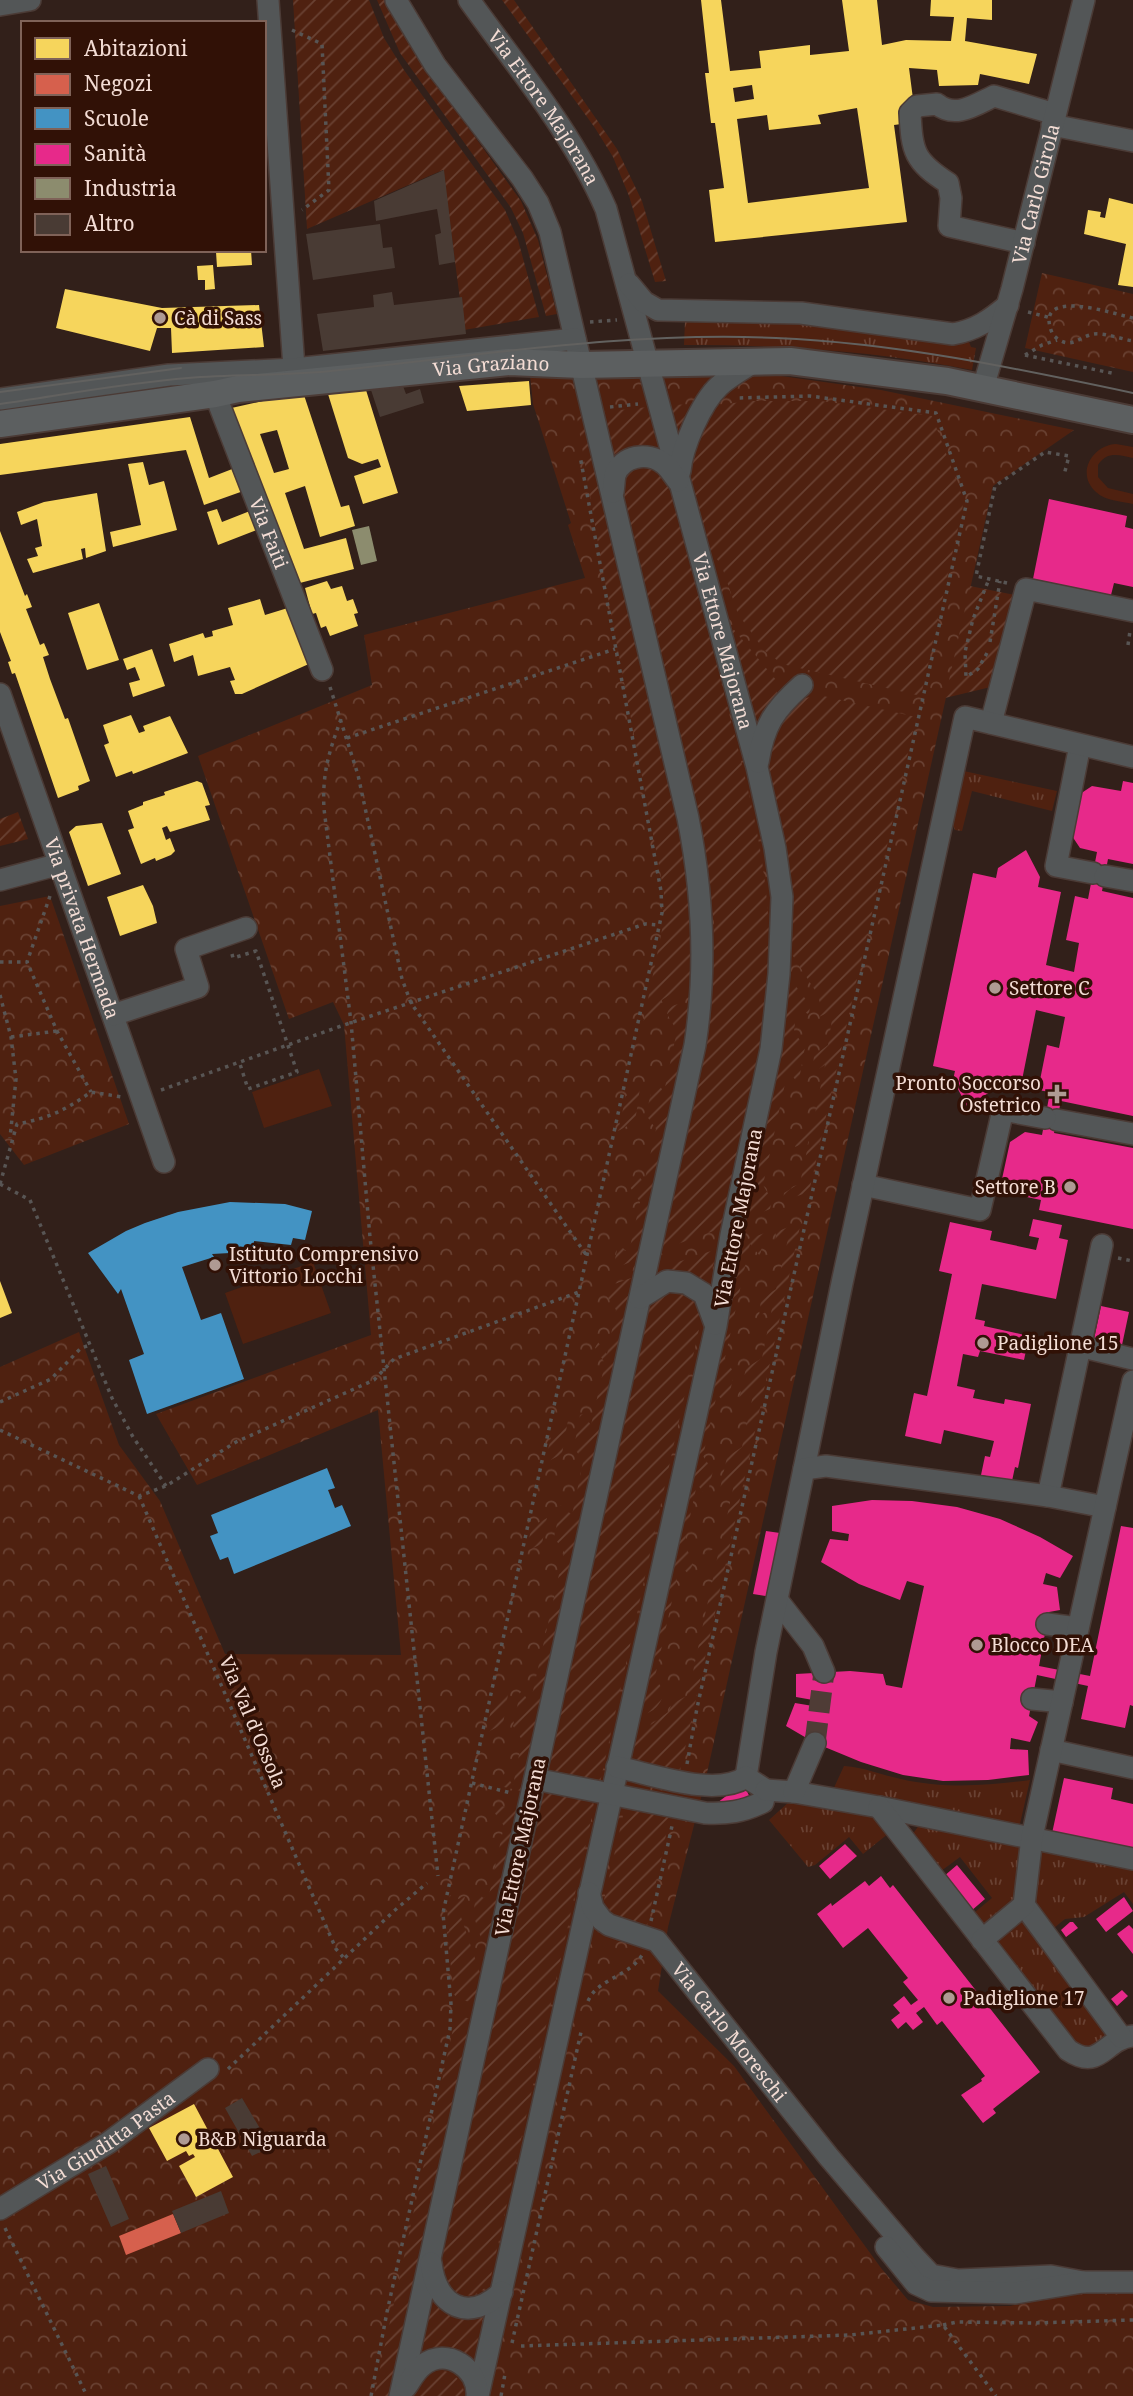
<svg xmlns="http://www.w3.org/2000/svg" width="1133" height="2396" viewBox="0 0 1133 2396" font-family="'Noto Serif',serif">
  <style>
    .grass { fill: url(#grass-tufts) }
    .park { fill: url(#park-crowns) }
    .garden { fill: url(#garden-furrows) }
    .pitch { fill: #4f2110 }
    .homes { fill: #f6d55c; fill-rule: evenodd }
    .shops { fill: #d6604d }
    .schools { fill: #4393c3 }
    .health { fill: #e7298a }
    .industry { fill: #8c8c6e }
    .building { fill: #493b34 }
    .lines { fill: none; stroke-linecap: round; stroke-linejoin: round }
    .minor-tunnel { stroke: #4f3c36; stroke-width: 21; stroke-dasharray: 21 10; stroke-linecap: butt }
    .minor-casing { stroke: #4b3b36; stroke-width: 24 }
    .major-casing { stroke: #4b3b36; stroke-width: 30 }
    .path { stroke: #585554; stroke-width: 3.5; stroke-dasharray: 3.5 5; stroke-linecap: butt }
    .minor { stroke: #535657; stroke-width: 21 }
    .major { stroke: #5c5f60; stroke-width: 26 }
    .tram { stroke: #62615f; stroke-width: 2 }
    .poi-dot { fill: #af9a93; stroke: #311106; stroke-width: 2.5 }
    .labels { text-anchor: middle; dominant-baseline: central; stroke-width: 7; stroke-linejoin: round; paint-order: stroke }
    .street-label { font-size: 19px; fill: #f3dcd4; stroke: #311106 }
    .poi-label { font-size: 19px; fill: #f3dcd4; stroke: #311106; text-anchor: start }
  </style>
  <defs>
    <pattern id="grass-tufts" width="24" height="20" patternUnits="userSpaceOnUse" patternTransform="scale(1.75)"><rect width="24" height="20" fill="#4f2110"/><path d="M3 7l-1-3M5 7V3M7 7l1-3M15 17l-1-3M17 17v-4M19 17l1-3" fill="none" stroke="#694132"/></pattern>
    <pattern id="park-crowns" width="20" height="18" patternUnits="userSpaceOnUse" patternTransform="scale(1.75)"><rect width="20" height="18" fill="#4f2110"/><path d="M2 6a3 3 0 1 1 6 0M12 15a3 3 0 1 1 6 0" fill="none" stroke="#694132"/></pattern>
    <pattern id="garden-furrows" width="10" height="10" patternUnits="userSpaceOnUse" patternTransform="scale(1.75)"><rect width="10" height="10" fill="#4f2110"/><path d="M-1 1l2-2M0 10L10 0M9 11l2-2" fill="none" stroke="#694132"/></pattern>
  </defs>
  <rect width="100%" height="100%" fill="#32201a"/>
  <path class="grass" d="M685,321l115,1 168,17 3,8 5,1 -4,22c-95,-19 -191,-25 -288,-25z
    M959,770l98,21 -5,20 -80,-20 -10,40 -7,-1 -4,-9z
    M844,1766c20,1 37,9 57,13 42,10 87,7 129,1l-11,48 -187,-36z
    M790,1801l83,12 16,20 -26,21 -14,-17 -34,28 -7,2 -39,-47z
    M923,1820l108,17 -10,67 -38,31 -14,-18 23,-19 -32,-41 -23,17 -28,-35z
    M1034,1840l99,23v41l-9,-12 -40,25 -19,2 -16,13 -21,-28z
    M1023,1915l93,122 -35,18 -92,-114z"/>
  <path class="park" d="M1042,273l91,21v78l-108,-24z
    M530,375l136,2 108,-2 107,15 193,40 -81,56 -288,1296 -37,145 -10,64 76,75 147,202 27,32 25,7 77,-1 56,-12 67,-1v103h-1133v-1029l79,-35 40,113 41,56 65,153 176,1 -23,-245 -181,75 -41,-71 215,-79 -27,-310 -11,-23 -44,17 -91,-263 174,-71 -8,-50 221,-57 -17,-53 3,-2 -38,-119z
    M50,896l79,228 -105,41 -24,-31v-228z"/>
  <path class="garden" d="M293,0h76l15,38 20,32 101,140 13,30 21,77 -75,13 -21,-160 -136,59z
    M377,0h8l29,52 107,149 17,39 19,74 -11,2 -23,-83 -12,-25 -111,-155z
    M502,0h12l103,149 25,52 24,80 -11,1 -26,-86 -16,-39 -18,-29z
    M753,401h68l111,15 32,85 -43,195 -139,-32 -18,-14 -26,-36 -17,-50 -13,-15 -20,-75 1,-14 25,-55z
    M698,404l-20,33 -9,-32z
    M648,407l9,36c-3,2 -41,11 -43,11l-12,-42z
    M582,416l102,436 8,63v62l-5,6 -25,17 -5,14 -14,10 19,-94 2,-38 -63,-331 -24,-144z
    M652,467l16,13c22,80 43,161 63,241 18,70 36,141 38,214 1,99 -26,196 -47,293l-61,22 42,-192 9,-56 2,-79 -10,-79 -83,-355c6,-18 13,-21 31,-22z
    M970,586l45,9 -20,91 -50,12z
    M730,625l47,56v13l-18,42z
    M819,695l97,22 -107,475 -26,9 1,-8 16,-10 9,-42 -14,6 3,-15 15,-9 12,-58 -13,8 2,-17 14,-11 4,-26 -5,-6 -8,4 1,-13 -2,-9 -27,-42 -23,-172c-1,-43 5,-48 29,-81z
    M18,812l10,27 -28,7v-27z
    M795,985l15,20 -1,10 -8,-6 -5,5 -2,18 11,15 -6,33 -2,2 -9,-12 -25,115 9,15 -2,9 -25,10 30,-137 13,-90 2,-5z
    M685,1003l5,3 -7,48 -45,205 -25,10 5,-24 2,-2 5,8 5,-4 10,-45 -10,-15 6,-15 8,11 12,-54 -10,-14 7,-32 3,-2 8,11 13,-61 -10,-17c2,-9 10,-10 18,-11z
    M640,1088l-5,34 -17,9 8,-35z
    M801,1222l-122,554 -50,-13 4,-25 35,-26 4,-8 16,-9 30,-141 -13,8 -1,-2 1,-6 16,-10 13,-60 -13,7 -1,-2 7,-32 15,-10 11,-52 -12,7 -2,-2 7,-32 16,-10 10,-50 -13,8 2,-17 15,-10 12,-50 -13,7 1,-14z
    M765,1233l-5,23 -10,-12 -25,114 9,15 -7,33 -10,-12 -14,62 10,15 -6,24 -1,1 -9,-12 -13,61 9,15 -3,16 -10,-11 -25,112 9,15c-2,11 -11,22 -22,22l-3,-3 101,-469z
    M717,1249l-8,35c-16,-12 -30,-17 -50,-12l-2,-3z
    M631,1278h2l-112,513 -21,-5 4,-13 9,12 9,-45 -9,-14 7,-33 2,-2 8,13 34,-152 -10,-15 7,-32 11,10 11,-53 -9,-15 6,-32 3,-1 8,11 14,-62 -10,-15 3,-6 9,12 9,-44 -9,-14 2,-10z
    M671,1291c17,0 30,12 30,29l-101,463 -52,-12v-3l100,-458 7,-12z
    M568,1420l-6,34 -17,9 8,-35z
    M547,1518l-5,26 -16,7 6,-25z
    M509,1689l-6,35 -17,9 8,-37z
    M544,1791l49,10 1,6 -104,474c-11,17 -25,18 -42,9l-9,-24z
    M496,1805l21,4 -27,127 -4,4 -5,-2 -8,-24 4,-24 6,8 6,-3 15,-69 -10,-14z
    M629,1807l41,9 -23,110 -40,-10 -5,-7 22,-98z
    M450,1895l6,5 9,-4 -4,21 20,59 -6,27 -18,-4 -3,-5 -7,-62 2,-1 -2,-23z
    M456,2015l15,4 -81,377h-16z
    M431,2302l21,14 31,1 -10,44 -34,-12 -19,3z
    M439,2370c16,2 24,11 26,26h-55c4,-15 13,-24 29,-26z"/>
  <path class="pitch" d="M1116,444l17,3v11c-14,-3 -26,-7 -35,7v12l10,11 25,6v10c-12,-3 -28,-3 -37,-12 -21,-19 -3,-47 20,-48z
    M319,1069l13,37 -68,22 -12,-36z
    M313,1262l18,51 -88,31 -18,-51z"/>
  <path class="homes" d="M701,0h20l9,71 31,-3 -2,-17 51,-6v10l39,-4 -7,-51h35l5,45 24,-5 45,1 3,-24 -24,-1 1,-16h61v20l-25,-2 -2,23 72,13 -8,30 -49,-10 -2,11 -39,1 -2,-16 -28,-2 7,54 -22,3 13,97 -192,20 -6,-52 15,-2 -9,-65h-4l-6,-50h4zM752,85l2,14 -19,3 -2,-14zM857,108l12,80 -121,15 -11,-84 30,-4 2,15 52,-6 -3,-9z
    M1109,198l24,6v83l-15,-2 8,-41 -42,-10 4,-24 13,2 -1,5 5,1z
    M206,250h45l1,15 -35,2 -1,-15 -10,1z
    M213,265l2,24 -10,1v-10h-7l-1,-14z
    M65,289l97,19 97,-3 5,42 -92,6 -1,-25h-14l-7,23 -94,-23z
    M529,381l2,24 -64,6 -8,-25z
    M366,390l32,103 -35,11 -9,-28 27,-9 -3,-8 -16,5 -14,-6 -20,-64z
    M303,392l38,115 8,-2 6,21 -35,11 -15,-51 -20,7 19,56 42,-11 8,31 -62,16 -65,-176zM277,430l12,39 -15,4 -14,-39z
    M190,417l19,61 31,-12 9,23 -45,16 -18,-55 -186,25v-31z
    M143,462l6,23 15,-4 13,49 -64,17 -3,-15 31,-7 -13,-61z
    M97,493l9,58 -20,7 -1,-10 -4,1 2,10 -50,14 -6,-14 11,-3 -3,-8 7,-2 -5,-27 -16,6 -4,-13 27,-10z
    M217,509l5,13 33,-13 7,19 -44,17 -11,-33z
    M0,531l25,65 2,-2 5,13 -6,2 14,36 4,-2 5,12 -6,2 7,22 15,40 3,-1 22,63 -12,5 1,4 -21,8 -43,-125 -3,1 -4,-12 3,-1 -11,-29z
    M327,581l4,8 11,-3 5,15 6,-2 5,14 -4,1 4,12 -28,10 -4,-10 -5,2 -5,-15 -4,1 -7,-26z
    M260,599l5,16 26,-8 20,56 -69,31h-7l-5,-13 5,-1 -5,-13 -32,9 -5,-21 -19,7 -5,-18 34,-11 2,5 8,-2 -1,-5 21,-6 -5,-17z
    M99,603l20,57 -32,10 -19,-57z
    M152,649l13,37 -32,11 -4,-14 11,-3 -5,-13 -8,3 -4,-11z
    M131,715l8,18 6,-2 -2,-5 27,-10 18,37 -55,21 -1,-3 -16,6 -12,-32 5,-2 -6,-18z
    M197,781l5,2 8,22 -5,1 5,14 -40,12 -3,-6 -5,2 4,12 4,-2 5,13 -4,4 -15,6 -1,-3 -14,6 -13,-34 6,-2 -6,-17 15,-6v-3l22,-7 -1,-3z
    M102,823l19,51 -33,12 -19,-54 7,-6z
    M143,885l10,21 4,17 -37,13 -13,-39z
    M0,1281l12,32 -12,5z
    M194,2104l39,73 -37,20 -17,-31 16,-9 -2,-3 -4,2 -3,-5 -19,10 -18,-33z"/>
  <path class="shops" d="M173,2214l8,19 -55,22 -7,-19z"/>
  <path class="schools" d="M230,1202l55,2 27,7 -7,29 -12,-2 -2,7 -37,-4v6h-23l-1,6 -18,1 2,3 -32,10 19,53 20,-7 23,66 -97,35 -18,-54 15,-6 -23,-65 -3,5 -30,-41 38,-22 19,-8 33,-11z
    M327,1468l8,20 -7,2 7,18 7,-3 9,21 -117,48 -6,-17 -8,3 -10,-24 8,-3 -7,-18z"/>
  <path class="health" d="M1049,499l78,17 -2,11 8,2v58l-19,-4 -3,12 -78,-16z
    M1123,781l10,2v81l-25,-5 -6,32 31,7v218l-72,-15 -7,32 79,15v81l-94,-19 2,-10 -29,-6 -10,-15 8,-37 15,-10 17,3 8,-43 -12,-2 9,-45 12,3 6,-31 -29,-7 -15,75 -24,-5 -2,9 -28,17 -14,-26 2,-9 -22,-5 40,-193 23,5 2,-10 28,-18 14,27 -2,10 23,5 -15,73 28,7 5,-29 -13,-3 9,-44 13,3 9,-47 -17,-4 -10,-15 7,-37 15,-10 29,5z
    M1033,1219l29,6 -3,13 9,2 -12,59 -74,-15 -7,35 10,2 -1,5 45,10 -5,24 -44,-9 -2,6 -15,-3 -6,32 18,4 -2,8 31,6 1,-5 26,5 -13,64 -3,-1 -3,14 -31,-6 4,-19 5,1 4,-16 -50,-11 -3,14 -36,-8 9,-43 13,3 25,-122 -13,-3 11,-49 42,9 -2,9 46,10 3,-12 -10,-2z
    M1101,1306l28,6 -7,33 -28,-6z
    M872,1500l40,1 45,6 43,12 40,18 33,19 -13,22 -14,-5 -3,11 14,3 3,23 -11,2 -10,54 51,10 31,-150 12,2v178l-3,-1 -5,23 -44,-9 7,-33 -51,-11 -8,41 9,6 -8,20 -19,-4 -1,11 18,1 1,25 -41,5 -45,1 -40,-6 -42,-13 -46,-19 -29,-17 9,-23 18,3v-6l-17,-3v-23l54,-3 33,3 3,11 16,3 22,-102 -17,-5 -7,19 -41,-16 -38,-22 9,-23 18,2 1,-7 -17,-3v-25z
    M766,1531l14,2 -14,63 -13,-2z
    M1064,1778l49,10 -2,11 22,5v51l-82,-17z
    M746,1789l5,11 -23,6 -11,-3 17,-13z
    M845,1844l12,12 -27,23 -11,-13z
    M957,1865l28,34 -14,12 -28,-34z
    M881,1876l9,12 3,-3 147,187 -47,37 3,4 -13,10 -22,-28 21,-14 -1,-2 4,-3 -43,-55 -5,4 -13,-18 -8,6 7,9 -10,8 -7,-8 -8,7 -7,-9 9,-7 -7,-8 11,-9 7,9 7,-5 -15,-18 5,-4 -40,-50 -25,20 -26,-34 14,-11 1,3 33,-25 4,5z
    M1124,1897l9,14 -27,21 -10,-13z
    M1070,1922h3l5,6 -12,9 -5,-7z
    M1129,1925l4,4v25l-16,-20z
    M1122,1990l6,6 -11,10 -6,-7z"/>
  <path class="industry" d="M369,526l8,35 -16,4 -9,-35z"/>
  <path class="building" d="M444,170l11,92 -16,3 -4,-30 6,-2 -4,-24 -61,12 -2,-20z
    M380,224l3,24 9,-1 3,21 -82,12 -7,-46z
    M392,292l2,13 68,-8 4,37 -143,17 -6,-37 57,-7 -1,-12z
    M403,386l3,8 14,-5 4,14 -44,14 -9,-27z
    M242,2098l29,49 -19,9 -27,-48z
    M106,2166l23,53 -18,8 -23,-53z
    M221,2191l8,22 -48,20 -9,-22z"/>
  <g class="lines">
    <path class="minor-tunnel" d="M815,1743l9,-71"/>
    <defs>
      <g id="minor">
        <path d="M268,0l27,382"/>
        <path d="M396,0l39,65 87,113 16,25 12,29 138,586c15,76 19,150 7,227l-295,1351"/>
        <path id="s1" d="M469,0c48,67 104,133 137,209l151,558 18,81 7,49 -3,77 -8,75 -40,186 -15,91 -238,1070"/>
        <path d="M0,5l30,-5"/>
        <path d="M1052,125l81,16"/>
        <path d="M1024,243l-75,-17 2,-28 -3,-15c-34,-22 -36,-31 -38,-70l7,-7 20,-2c18,15 38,1 57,-8l61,18"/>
        <path d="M629,284l15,18 14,8 143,3 152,21c23,-4 37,-14 55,-29"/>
        <path id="s2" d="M983,388l29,-99 72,-289"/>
        <path id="s3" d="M215,394l107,276"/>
        <path d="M0,399l169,-24 125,-6 281,-30"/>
        <path d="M680,471c2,-24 21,-68 39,-85 11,-10 24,-17 37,-25"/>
        <path d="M613,492c1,-5 1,-12 2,-17 7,-20 33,-23 48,-12 6,4 10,12 15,18"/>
        <path id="s4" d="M0,694l164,468"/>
        <path d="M991,723l35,-134 107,22"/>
        <path d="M1080,745l-24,121 37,7"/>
        <path d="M758,762c6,-37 16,-52 44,-77"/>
        <path d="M1105,876l28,5"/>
        <path d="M0,880l60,-16"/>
        <path d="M113,1015l85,-28 -12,-38 60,-21"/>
        <path d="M1057,1120l76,14"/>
        <path d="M863,1185l117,25 23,-100 42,8"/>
        <path d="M640,1298l27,-17 19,2 18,11 11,30"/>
        <path d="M1079,1346l54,13"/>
        <path d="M804,1469l38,-186 123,-566 168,40"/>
        <path d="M1048,1496l54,-251"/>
        <path d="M778,1601l35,45 11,26"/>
        <path d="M1047,1624l31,4"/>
        <path d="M1032,1699l30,3"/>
        <path d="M1051,1750l82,18"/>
        <path d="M746,1777l20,-125 38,-183 22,-3 222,30 57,11"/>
        <path d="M535,1779l170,34c22,1 38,-1 58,-11l3,-12 -20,-13c-31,21 -94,-3 -129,-10"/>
        <path d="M766,1790l28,2 85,15 254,52"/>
        <path d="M794,1792l21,-49"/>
        <path d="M879,1807l189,243c33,22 35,-11 65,-14"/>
        <path id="s5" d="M589,1893l4,15 9,12 7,5 48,16 171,215 87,102 16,17 27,5 93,-4 32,6"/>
        <path d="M1024,1905l97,132"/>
        <path d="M982,1940l42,-35 8,-68 101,-456"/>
        <path id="s6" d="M0,2209l108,-66 100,-74"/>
        <path d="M886,2247l30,37 15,7 85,2 67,-11h50"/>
        <path d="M431,2263c5,44 38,60 71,29"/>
        <path d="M406,2387c5,-7 9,-16 17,-22 24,-18 56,3 54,31"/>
      </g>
      <g id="major">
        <path id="s7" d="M0,424l215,-30 23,-5 271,-27 72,3 209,-4 157,20 186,39"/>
      </g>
    </defs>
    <use href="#minor" class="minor-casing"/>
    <use href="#major" class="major-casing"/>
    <path class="path" d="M292,30l30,14 7,146 -27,20
      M1028,312l23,6
      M1133,318c-19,-4 -103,-33 -80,17 20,19 27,-3 47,-1 11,1 22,5 33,7
      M590,322l27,-2
      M1025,355l91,19
      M1025,355l17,-10 15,-5
      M610,407l28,-3
      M1007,583l-31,-7 19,-90 50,-34 24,4 -5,19
      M990,642l10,-61
      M1128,645l2,-14
      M987,653l-9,16 -12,8 -1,-25 8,-33 16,-40
      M330,687l28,88 44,204 9,24 176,253
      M341,719c-12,33 -19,54 -17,90l27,213 19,215 68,639
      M347,738l268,-89
      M50,896l-23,66 30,69 34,61
      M232,954l1,4 23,-7 41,121 -49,17 -9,-28
      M0,962h27
      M0,995l11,42 5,42 -6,59
      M11,1037l46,-6
      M161,1090l183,-65 301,-101 15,1
      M0,1184l30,16 82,198 21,39 33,49
      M0,1184l17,-60c32,-6 47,-13 74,-32l31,5
      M1118,1258l15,3
      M0,1402l51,-23 30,-31 9,-3
      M0,1430l139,66 27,-10 70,-44 138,-62 20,-21 185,-67
      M139,1496l197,453 7,8
      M687,1764l10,-56 270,-1207 -31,-88 -126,-17 -74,2
      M472,1783l39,10
      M651,1921l21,-95
      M588,2001c10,-23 41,-24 54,-46
      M228,2069l166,-158 33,-28
      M5,2228l82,168
      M943,2325l14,-3 77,1 99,-3
      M512,2343l69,-311
      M521,2346l329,-11 93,-10 53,71
      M371,2396l16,-84 63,-283 1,-25 -8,-91 219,-1000 -1,-22 -81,-435
      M501,2396l4,-22"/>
    <use href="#minor" class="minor"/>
    <use href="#major" class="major"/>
    <path class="tram" d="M0,392l181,-24
      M0,404c62,-9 125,-21 188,-26 47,-4 95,-2 143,-7 148,-15 296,-40 445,-33 121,5 239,30 357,55"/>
  </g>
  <g class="poi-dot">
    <circle cx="160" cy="318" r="7"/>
    <circle cx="995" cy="988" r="7"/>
    <path d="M1053.5 1083.5h7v7h7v7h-7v7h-7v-7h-7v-7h7z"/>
    <circle cx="1070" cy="1187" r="7"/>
    <circle cx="215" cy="1265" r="7"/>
    <circle cx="983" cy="1343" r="7"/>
    <circle cx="977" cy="1645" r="7"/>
    <circle cx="949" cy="1998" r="7"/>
    <circle cx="184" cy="2139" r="7"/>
  </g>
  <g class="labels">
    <g class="street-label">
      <text stroke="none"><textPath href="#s1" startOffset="131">Via Ettore Majorana</textPath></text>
      <text stroke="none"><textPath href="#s2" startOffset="201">Via Carlo Girola</textPath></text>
      <text stroke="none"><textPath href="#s7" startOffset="495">Via Graziano</textPath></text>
      <text stroke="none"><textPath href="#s3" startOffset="149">Via Faiti</textPath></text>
      <text stroke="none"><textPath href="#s1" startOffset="698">Via Ettore Majorana</textPath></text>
      <text stroke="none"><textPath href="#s4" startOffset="248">Via privata Hermada</textPath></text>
      <text transform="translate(738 1218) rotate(-79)">Via Ettore Majorana</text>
      <text transform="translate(253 1722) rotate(67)">Via Val d'Ossola</text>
      <text transform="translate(520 1847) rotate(-78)">Via Ettore Majorana</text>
      <text stroke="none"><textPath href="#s5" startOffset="206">Via Carlo Moreschi</textPath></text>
      <text stroke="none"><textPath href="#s6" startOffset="126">Via Giuditta Pasta</textPath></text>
    </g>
    <g class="poi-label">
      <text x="174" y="318">Cà di Sass</text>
      <text x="1009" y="988">Settore C</text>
      <text x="1041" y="1083" text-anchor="end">Pronto Soccorso<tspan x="1041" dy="22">Ostetrico</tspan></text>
      <text x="1056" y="1187" text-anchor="end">Settore B</text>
      <text x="229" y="1254">Istituto Comprensivo<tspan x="229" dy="22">Vittorio Locchi</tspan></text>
      <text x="997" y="1343">Padiglione 15</text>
      <text x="991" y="1645">Blocco DEA</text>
      <text x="963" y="1998">Padiglione 17</text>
      <text x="198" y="2139">B&amp;B Niguarda</text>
    </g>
  </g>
  <rect x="21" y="21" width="245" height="231" fill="#311106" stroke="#7f6258" stroke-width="2"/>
  <rect x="35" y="38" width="35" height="21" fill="#f6d55c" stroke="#7f6258" stroke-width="2"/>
  <text x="84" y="56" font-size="21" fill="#f3dcd4">Abitazioni</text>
  <rect x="35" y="74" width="35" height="21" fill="#d6604d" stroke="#7f6258" stroke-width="2"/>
  <text x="84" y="91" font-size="21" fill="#f3dcd4">Negozi</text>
  <rect x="35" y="108" width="35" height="21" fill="#4393c3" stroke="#7f6258" stroke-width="2"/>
  <text x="84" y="126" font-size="21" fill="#f3dcd4">Scuole</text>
  <rect x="35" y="144" width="35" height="21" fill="#e7298a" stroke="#7f6258" stroke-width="2"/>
  <text x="84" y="161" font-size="21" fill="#f3dcd4">Sanità</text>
  <rect x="35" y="178" width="35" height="21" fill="#8c8c6e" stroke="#7f6258" stroke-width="2"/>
  <text x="84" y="196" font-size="21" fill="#f3dcd4">Industria</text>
  <rect x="35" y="214" width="35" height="21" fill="#493b34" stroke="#7f6258" stroke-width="2"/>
  <text x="84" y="231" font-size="21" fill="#f3dcd4">Altro</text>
</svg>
